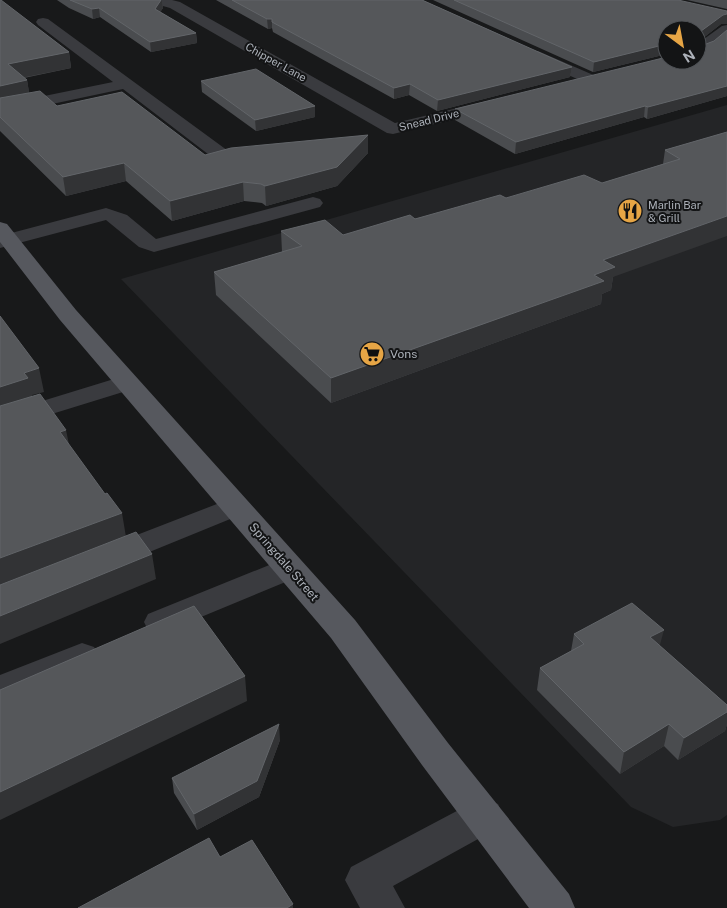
<svg xmlns="http://www.w3.org/2000/svg" width="727" height="908" viewBox="0 0 727 908" font-family="'Public Sans',sans-serif">
  <style>
    .built { fill: #242527 }
    .lines { fill: none; stroke-linecap: round; stroke-linejoin: round }
    .minor { fill: #3a3b3f; fill-rule: evenodd }
    .major { fill: #56585e; fill-rule: evenodd }
    .wall { fill: #4a4c4f }
    .shaded-wall { fill: #323335 }
    .building { fill: #55575a; stroke: #626569 }
    .labels { text-anchor: middle; dominant-baseline: central; stroke-width: 4; stroke-linejoin: round; paint-order: stroke }
    .far-street-label { font-size: 11px; fill: #acb1b9; stroke: #131415 }
    .far-poi-label { font-size: 11px; fill: #acb1b9; stroke: #131415; text-anchor: start }
    .poi-label { font-size: 12px; fill: #acb1b9; stroke: #131415; text-anchor: start }
    .street-label { font-size: 12px; fill: #acb1b9; stroke: #131415 }
  </style>
  <rect width="100%" height="100%" fill="#18191a"/>
  <path class="built" d="M727,105v710l-7,5 -47,7 -42,-20 -510,-528z"/>
  <g class="lines">
    <path class="minor" d="M150,0h22l8,2 215,121 96,-23 6,1 2,4 -2,4 -104,25 -6,-1 -217,-125 -18,-5z
      M43,18l5,1 187,137 2,4 -2,4 -7,2 -7,-2 -98,-75 -123,26v-10l113,-23 -75,-57 -2,-3 2,-3z
      M727,25v11l-16,13 -14,6v-11l25,-18z
      M538,51l60,26 2,3 -2,3h-12l-53,-24 -3,-3 3,-3z
      M313,197l7,2 3,4 -3,4 -166,45 -15,-5 -33,-27 -106,28v-12l106,-28 21,7 29,24z
      M127,375l9,3 4,5 -4,5 -136,42v-16z
      M235,497l10,2 5,7 -5,7 -125,51 -11,4 -11,-4 -4,-7 4,-7z
      M289,557l11,3 4,8 -4,8 -140,58 -12,-4 -4,-8 4,-8z
      M82,643l12,4 5,9 -5,9 -94,39v-29z
      M484,799l14,5 5,12 -5,12 -105,58 12,22h-45l-15,-28 6,-13 119,-63z"/>
    <path class="major" d="M0,222l7,2 69,86 279,310 93,123 121,151 6,14h-46l-107,-143 -91,-127 -271,-318 -60,-78z"/>
  </g>
  <path class="wall" d="M0,0l69,52 2,16 -47,10 3,2 2,13 28,13 148,49 163,-20v18l-31,33 -71,20 -4,-3 -18,-2 -72,20 -46,-40 -60,15 -66,-65z
    M57,0h105l1,8 -3,4 36,21 1,10 -46,9 -51,-35 -7,2 -24,-11z
    M216,0h206l150,67 -2,10 -133,34 -28,-16 -15,4 -121,-67 -1,-4 -4,1z
    M433,0h245l43,24 -23,18v5l16,-6 13,-11v66l-80,23 -3,-2 -129,37 -60,-34v-11l242,-49 -30,-30v25v-1l-74,18z
    M687,0h40v9z
    M201,81l114,25v11l-59,14 -54,-39z
    M727,132l-114,145 -2,13 -9,4 -1,10 -270,99 -115,-108 -2,-23 68,-20 -1,-21 62,4 163,-37 96,-15 61,-19 2,-14z
    M574,634l86,12 67,59v19l-2,7 -47,29 -14,-14 -44,28 -83,-84 3,-22 31,-17z
    M280,740l-21,57 -62,33 -23,-37 -2,-15z"/>
  <path class="shaded-wall" d="M161,0h1l1,8 -7,11 -1,-10z
    M99,8l1,9 -7,2 -1,-10z
    M727,14v10h-6l-24,19v-9l26,-19z
    M267,19h5v9l-4,1z
    M196,33l1,10 -46,9 -1,-10z
    M667,44v10l-74,18 1,-10z
    M69,52l2,16 -60,12 -3,-16z
    M572,67l-2,10 -133,34 1,-11z
    M27,80l3,17 -30,7v-18z
    M410,84l-1,11 -15,4v-11z
    M727,86v10l-80,23 1,-12z
    M315,106v11l-59,14 -1,-11z
    M645,106l-1,11 -129,37 1,-12z
    M368,135v18l-31,33 -71,20 -1,-20z
    M124,163l2,18 -60,15 -3,-19z
    M243,182l1,19 -72,20 -2,-20z
    M727,216v20l-114,41 -2,13 -9,4 -1,10 -270,99v-25l263,-103 9,-15z
    M39,368l5,24 -12,3 2,7 -34,10v-25l24,-14z
    M66,430l5,24 -11,-22z
    M122,513l4,24 -126,49v-28z
    M152,554l4,25 -156,65v-28z
    M664,630l-6,22 -8,-15z
    M245,676l2,25 -247,119v-28z
    M727,712v12l-2,7 -47,29 6,-22z
    M279,724l1,16 -21,57 -62,33 -3,-16z
    M669,724l-5,22 -44,28 4,-22z
    M293,904v4h-6z"/>
  <path class="building" d="M0,0h1l68,52 -61,12 19,16 -27,6z
    M70,0h91l-6,9 41,24 -46,9 -51,-34 -7,1z
    M232,0h190l150,67 -134,33 -28,-16 -16,4 -122,-66v-3h-5z
    M454,0h224l49,11v3l-4,1 -26,19v-4h-30v14l-73,18z
    M727,30v56l-79,21 -3,-1 -129,36 -61,-33 212,-52v3h30v-25l1,12 16,-6z
    M256,69l59,37 -60,14 -54,-39z
    M40,91l17,15 65,-14 83,63 26,-7 137,-13 -31,32 -72,19 -4,-2 -18,-2 -73,19 -46,-38 -61,14 -63,-60v-19z
    M727,132v84l-124,44 12,7 -21,8 10,6 -273,97 -117,-106 88,-26 -21,-15 44,-11 18,15 67,-20 5,4 85,-24 6,3 78,-23 18,8 78,-24 -15,-9z
    M0,316l39,52 -15,5 4,5 -28,9z
    M40,394l26,36 -6,2 45,62 2,-1 15,20 -122,45v-152z
    M136,532l16,22 -152,62v-31z
    M632,603l32,27 -14,7 77,68v7l-43,26 -15,-14 -45,28 -84,-84 44,-24 -10,-10z
    M194,606l51,70 -245,116v-102z
    M279,724l-22,57 -63,33 -22,-36z
    M209,838l11,19 32,-17 41,64 -6,4h-209z"/>
  <defs>
    <symbol id="restaurant-disc" viewBox="-11 -11 22 22"><circle r="9.5" fill="#e6a545" stroke="#131415"/><path d="M-5-6h1v4h1v-4h1v4h1v-4h1v5L-1.5 .5V6h-2V.5L-5-1ZM5-6V6H3V1.5H1.5Q1.5-4 5-6Z" fill="#111"/></symbol>
    <symbol id="supermarket-disc" viewBox="-11 -11 22 22"><circle r="9.5" fill="#e6a545" stroke="#131415"/><path d="M-6-5.5h2.5l.6 2H6L4.5 2H-2.5L-4.4-4H-6ZM-1.5 3.2a1.3 1.3 0 1 0 .1 0ZM3 3.2a1.3 1.3 0 1 0 .1 0Z" fill="#111"/></symbol>
  </defs>
  <g fill-rule="evenodd">
    <use href="#restaurant-disc" x="616" y="197" width="28" height="28"/>
    <use href="#supermarket-disc" x="358" y="340" width="28" height="28"/>
  </g>
  <g class="labels">
    <g class="far-street-label">
      <text transform="translate(276 62) rotate(29)">Chipper Lane</text>
      <text transform="translate(429 120) rotate(-14)">Snead Drive</text>
    </g>
    <g class="far-poi-label">
      <text x="648" y="205">Marlin Bar<tspan x="648" dy="13">&amp; Grill</tspan></text>
    </g>
    <g class="poi-label">
      <text x="390" y="354">Vons</text>
    </g>
    <g class="street-label">
      <text transform="translate(284 562) rotate(49)">Springdale Street</text>
    </g>
  </g>
  <g transform="translate(682 45) rotate(148)"><circle r="24" fill="#131415" stroke="#505357"/>
  <path d="M0-4L9 19L0 12L-9 19Z" fill="#e6a545"/>
  <text y="-8" font-size="14" font-weight="bold" text-anchor="middle" fill="#acb1b9">N</text>
  </g>
</svg>
